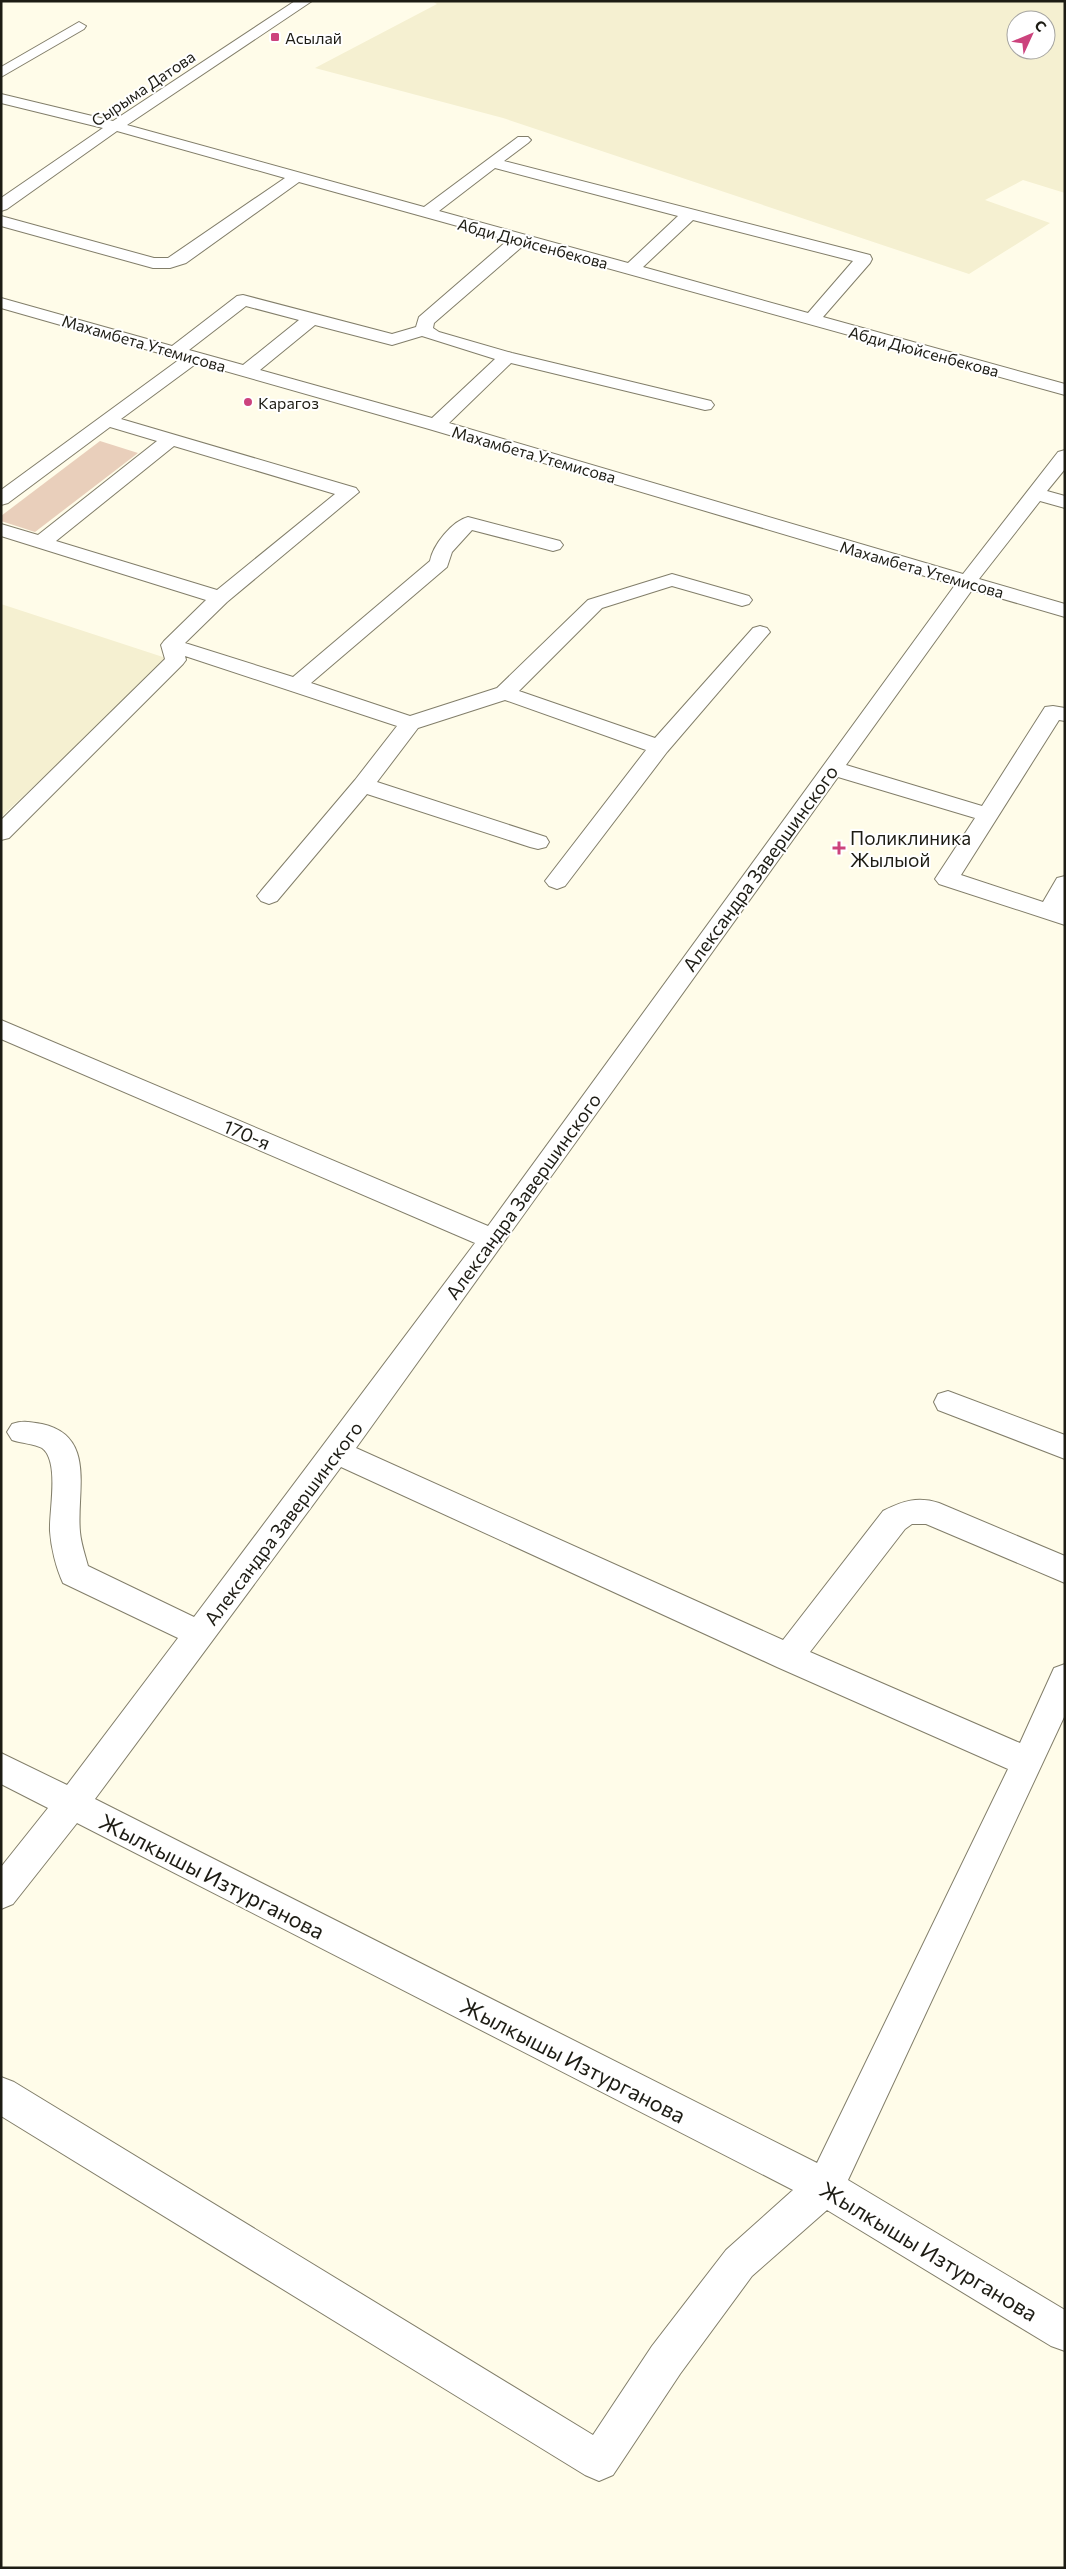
<svg xmlns="http://www.w3.org/2000/svg" width="1066" height="2569" viewBox="0 0 1066 2569" font-family="Commissioner,sans-serif">
  <style>
    .built { fill: #f5f0d1; fill-rule: evenodd }
    .green { fill: #e9cfbb }
    .lines { fill: none; stroke-linecap: round; stroke-linejoin: round }
    .minor-casing { stroke: #827e6a; stroke-width: 2 }
    .minor { fill: #fff; fill-rule: evenodd }
    .poi-dot { fill: #cc437d; stroke: #fff; stroke-width: 2 }
    .labels { text-anchor: middle; dominant-baseline: central; stroke-width: 4; stroke-linejoin: round; paint-order: stroke }
    .far-poi-label { font-size: 16px; fill: #1d1c14; stroke: #fff; text-anchor: start }
    .far-street-label { font-size: 16px; fill: #1d1c14; stroke: #fff }
    .poi-label { font-size: 19px; fill: #1d1c14; stroke: #fff; text-anchor: start }
    .street-label { font-size: 19px; fill: #1d1c14; stroke: #fff }
    .near-street-label { font-size: 22px; fill: #1d1c14; stroke: #fff }
  </style>
  <rect width="100%" height="100%" fill="#fffce9"/>
  <path class="built" d="M432,1h633v192l-42,-13 -38,20 65,23 -81,51 -466,-156 -188,-50 122,-64zM1016,20h30v30h-30z
    M1,604l168,55 -168,158z"/>
  <path class="green" d="M100,441l38,12 -103,79 -34,-11v-5z"/>
  <g class="lines">
    <defs>
      <path id="minor" d="M295,1h17l-185,124 297,82 94,-70h10l3,3 -3,3 -24,18 366,94 2,4 -2,4 -47,54 242,67v11l-541,-150 -90,78 -1,5 6,4 73,21 199,48 3,4 -3,4 -6,1 -194,-47 -62,60 514,151 95,-122 7,-2v19l-18,22 18,5v12l-25,-7 -61,78 86,25v13l-93,-27 -126,175 136,41 63,-99 8,-1 12,2v13l-6,-1 -98,155 82,27 14,-24 8,-2v49l-126,-41 -4,-5 40,-61 -137,-41 -482,671 427,192 100,-129c19,-10 35,-15 56,-8l126,53v27l-139,-59h-14l-7,5 -95,123 210,91 34,-75 11,-4v51l-217,465 217,130v41l-14,-5 -224,-136 -75,66 -72,98 -67,101 -14,6 -14,-6 -584,-359v-39l13,5 579,353 59,-89 74,-96 67,-60 -716,-367 -64,81 -12,5v-42l47,-59 -47,-24v-31l66,32 111,-147 -115,-55c-7,-15 -12,-36 -13,-52 -1,-20 10,-70 -8,-83 -7,-4 -22,-5 -30,-8l-5,-8 5,-8c11,-4 18,-2 30,0 55,12 34,68 38,108 1,11 5,23 8,34l106,51 281,-374 -474,-204v-19l487,206 467,-641 -526,-156 -232,-66 -76,56 235,69 3,4 -132,110 -42,41 108,34 137,-116c3,-16 22,-40 38,-44l92,24 3,4 -3,4 -7,2 -81,-21 -20,22 -5,15 -136,116 99,33 87,-28 91,-88 84,-26 77,22 3,4 -3,4 -7,2 -70,-20 -70,22 -83,83 136,47 98,-110 7,-2 7,2 3,4 -103,120 -102,134 -8,3 -8,-3 -4,-5 101,-131 -141,-50 -87,28 -41,54 169,55 3,5 -3,5 -8,2 -8,-2 -163,-53 -90,107 -8,3 -8,-3 -4,-5 4,-5 94,-111 42,-54 -212,-70 1,4 -3,4 -174,174 -8,2v-20l164,-161 -4,-14 3,-4 42,-41 -205,-64v-12l37,11 119,-94 -47,-14 -102,76 -7,2v-15l179,-131 -179,-51v-10l171,48 65,-50 6,-1 149,39 24,-7 3,-10 89,-77 -209,-58 -113,81 -16,5h-17l-152,-42v-10l153,42h14l117,-80 -168,-47 -110,78 -6,2v-13l102,-70 -102,-25v-9l112,27zM495,168l183,48 -50,47 -189,-52zM693,220l160,41 -45,52 -165,-46zM246,306l53,14 -56,45 -54,-15zM315,325l77,20 30,-9 73,23 -63,59 -172,-48zM174,446l161,48 -118,96 -161,-49zM341,1467l436,200 231,102 -191,394 -722,-364z
        M79,22l7,4 -2,3 -83,48v-10z
        M948,1391l117,44v24l-127,-49 -4,-8 4,-8z"/>
    </defs>
    <use href="#minor" class="minor-casing"/>
    <use href="#minor" class="minor"/>
  </g>
  <g class="poi-dot">
    <rect x="270" y="32" width="10" height="10" rx="2.5"/>
    <circle cx="248" cy="402" r="5"/>
    <path d="M836.5 840.5h5v5h5v5h-5v5h-5v-5h-5v-5h5z"/>
  </g>
  <g class="labels">
    <g class="far-poi-label">
      <text x="285" y="37">Асылай</text>
      <text x="258" y="402">Карагоз</text>
    </g>
    <g class="far-street-label">
      <text transform="translate(143 88) rotate(-34)">Сырыма Датова</text>
      <text transform="translate(533 243) rotate(15)">Абди Дюйсенбекова</text>
      <text transform="translate(144 343) rotate(16)">Махамбета Утемисова</text>
      <text transform="translate(924 351) rotate(15)">Абди Дюйсенбекова</text>
      <text transform="translate(534 454) rotate(16)">Махамбета Утемисова</text>
      <text transform="translate(922 569) rotate(16)">Махамбета Утемисова</text>
    </g>
    <g class="poi-label">
      <text x="850" y="837">Поликлиника<tspan x="850" dy="22">Жылыой</tspan></text>
    </g>
    <g class="street-label">
      <text transform="translate(760 868) rotate(-54)">Александра Завершинского</text>
      <text transform="translate(247 1134) rotate(23)">170-я</text>
      <text transform="translate(523 1196) rotate(-54)">Александра Завершинского</text>
      <text transform="translate(283 1523) rotate(-53)">Александра Завершинского</text>
    </g>
    <g class="near-street-label">
      <text transform="translate(212 1876) rotate(27)">Жылкышы Изтурганова</text>
      <text transform="translate(573 2060) rotate(27)">Жылкышы Изтурганова</text>
      <text transform="translate(929 2251) rotate(31)">Жылкышы Изтурганова</text>
    </g>
  </g>
  <rect width="1066" height="2569" fill="none" stroke="#1d1c14" stroke-width="5"/>
  <g transform="translate(1031 35) rotate(46)"><circle r="24" fill="#ffffff" stroke="#a5a4a1"/>
  <path d="M0-4L9 19L0 12L-9 19Z" fill="#cc437d"/>
  <text y="-8" font-size="14" font-weight="bold" text-anchor="middle" fill="#1d1c14">С</text>
  </g>
</svg>
